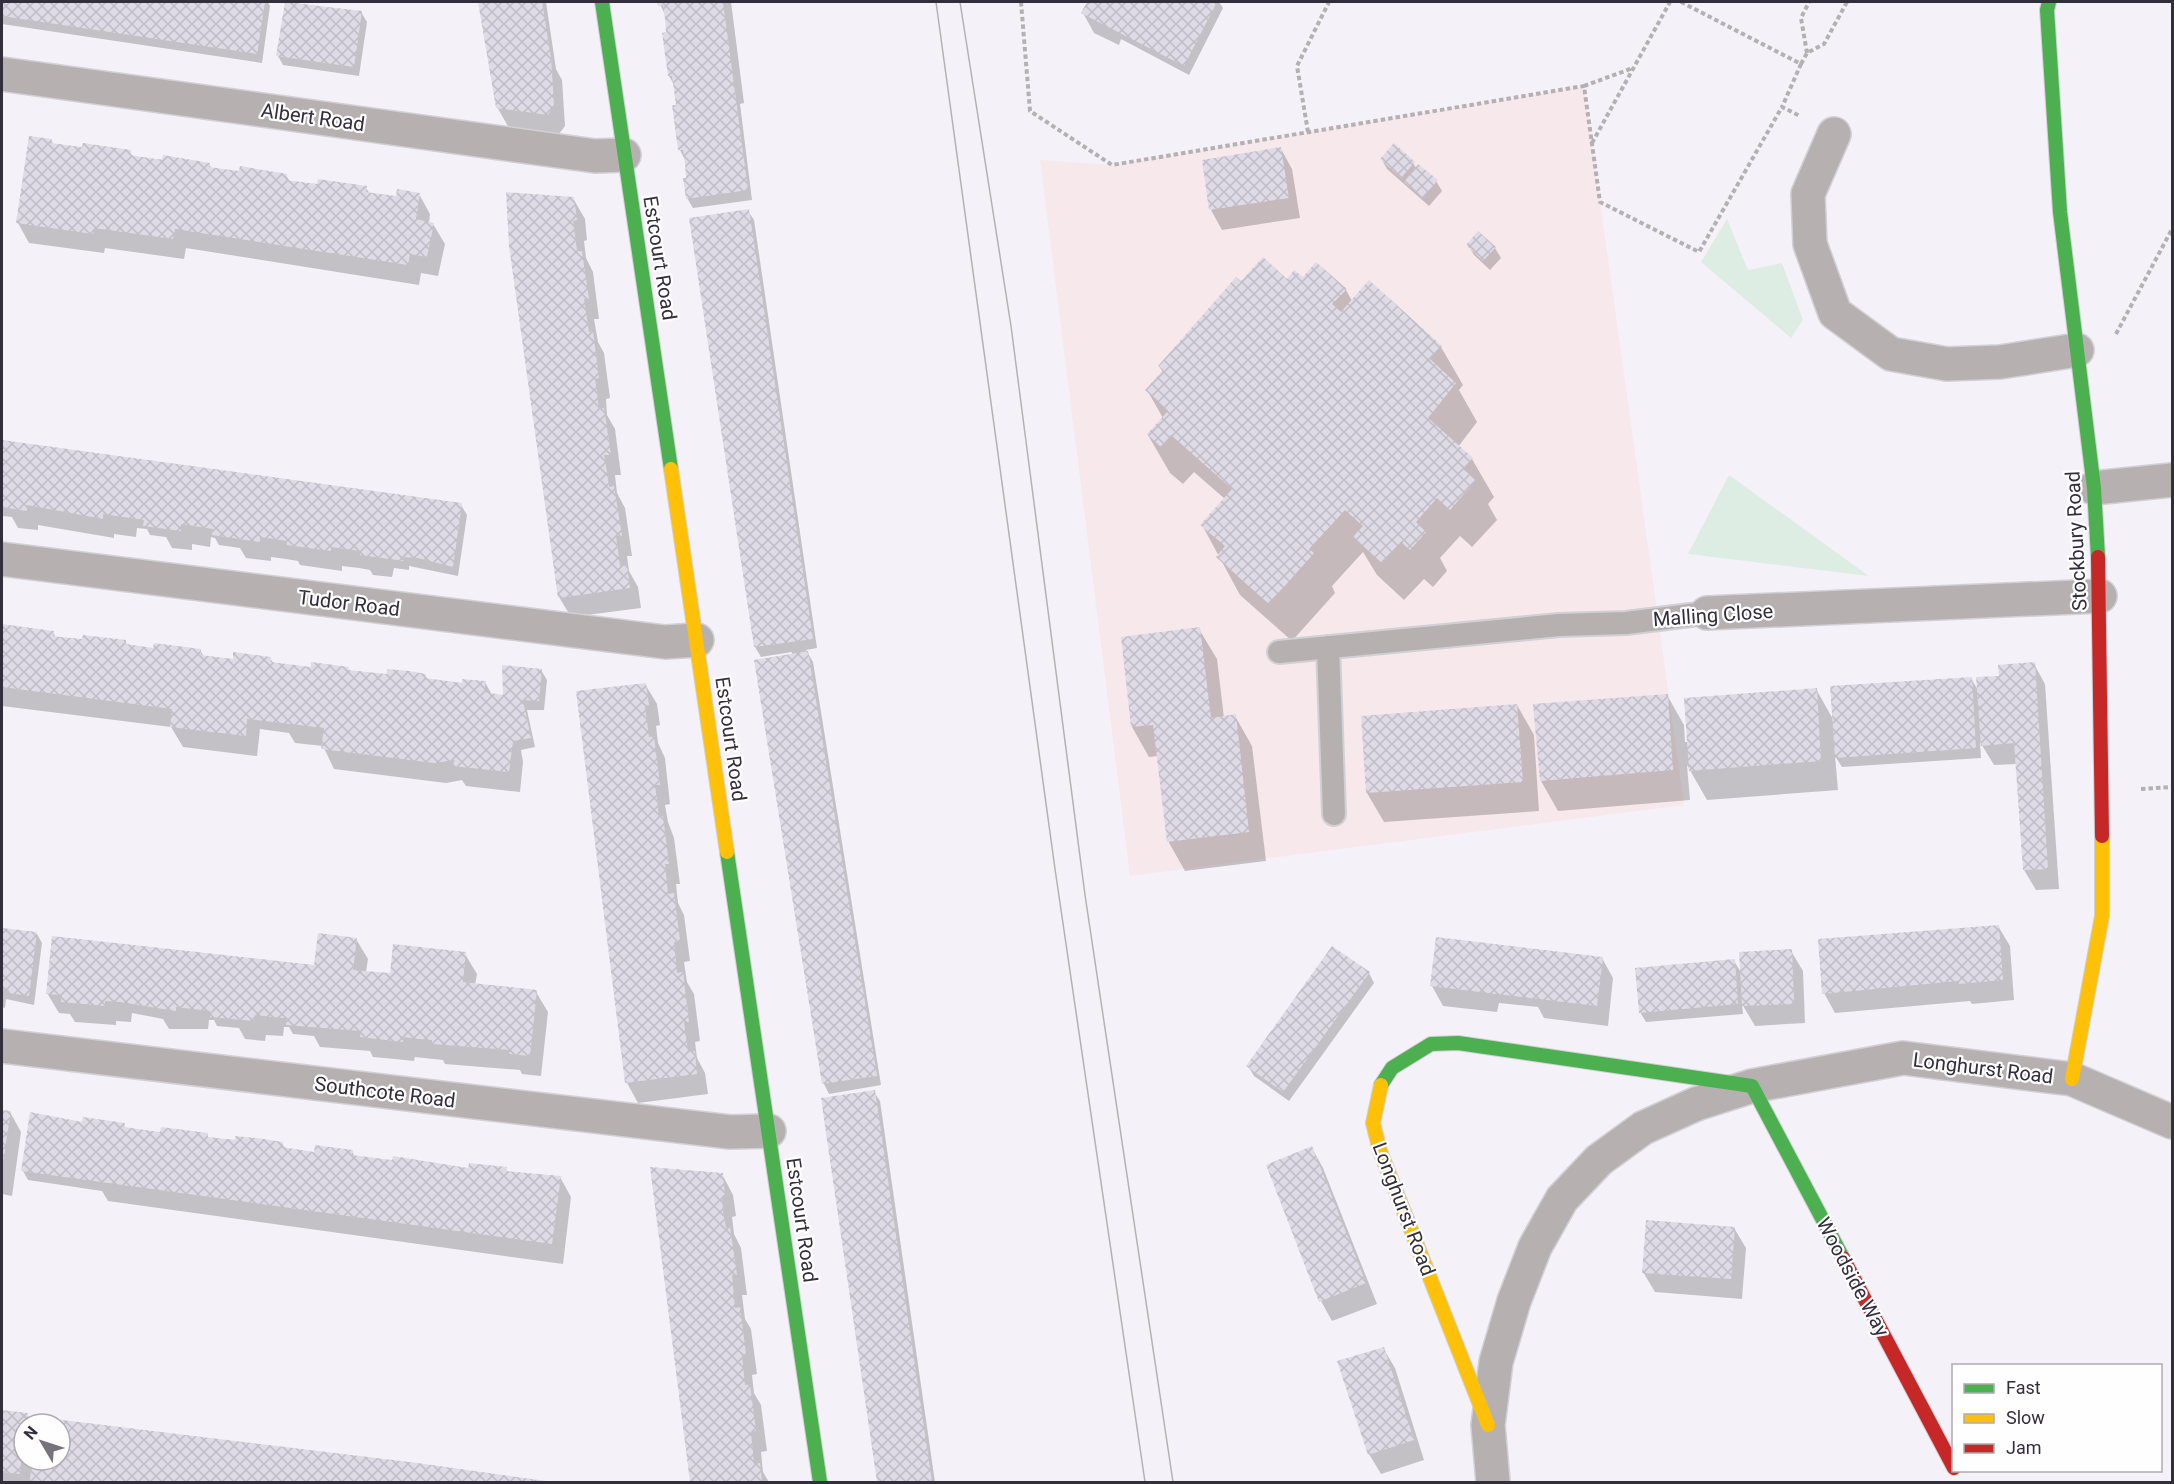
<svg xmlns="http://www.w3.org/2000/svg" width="2174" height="1484" viewBox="0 0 2174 1484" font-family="Roboto,sans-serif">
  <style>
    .education { fill: #f7e8eb }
    .grass { fill: #deede4 }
    .shadow { fill: #0003 }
    .building { fill: url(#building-cross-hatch) }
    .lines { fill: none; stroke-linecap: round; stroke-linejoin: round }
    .lane-casing { stroke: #d1d0d5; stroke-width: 26 }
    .street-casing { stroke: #d1d0d5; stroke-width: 36 }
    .fast-casing { stroke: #d1d0d5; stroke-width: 16 }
    .slow-casing { stroke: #d1d0d5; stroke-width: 16 }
    .jam-casing { stroke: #d1d0d5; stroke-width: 16 }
    .path { stroke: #b5b1b2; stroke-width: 4; stroke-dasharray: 4.5 3; stroke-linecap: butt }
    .lane { stroke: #b6b1b0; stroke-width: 22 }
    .street { stroke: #b6b1b0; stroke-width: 33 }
    .fast { stroke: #4caf50; stroke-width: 14 }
    .slow { stroke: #ffc107; stroke-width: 14 }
    .jam { stroke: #c62828; stroke-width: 14 }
    .tram { stroke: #b5b1b3; stroke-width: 1.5 }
    .labels { text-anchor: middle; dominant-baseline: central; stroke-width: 4.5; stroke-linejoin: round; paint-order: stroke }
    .street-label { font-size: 20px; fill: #332e3b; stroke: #fefefe }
  </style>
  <defs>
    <pattern id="building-cross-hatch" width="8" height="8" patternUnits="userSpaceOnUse" patternTransform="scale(1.5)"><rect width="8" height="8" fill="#dfdbe6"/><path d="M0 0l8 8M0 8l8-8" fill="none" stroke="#c0bcc6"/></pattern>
  </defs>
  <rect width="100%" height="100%" fill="#f4f2f8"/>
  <path class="education" d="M1584,86l100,719 -554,71 -90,-716 72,5z"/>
  <path class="grass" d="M1727,219l21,51 34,-7 21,57 -12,18 -90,-76z
    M1729,475l140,101 -181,-22z"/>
  <path class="shadow" d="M2,2h266l2,4 -8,57 -260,-39z
    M286,2l75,10 6,10 -8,54 -76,-11 -5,-9z
    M479,2h67l10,67 6,11 3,46 -6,8 -50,-6 -12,-21z
    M659,2h72l13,101 -4,1 12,96 -59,8 -6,-10 1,-19 -3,-19 -5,-10 -5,-64 -6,-10 -3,-59z
    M1088,2h131l4,6 -34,67 -68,-36 -2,6 -25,-12 -11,-20z
    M51,140l3,5 76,7 3,5 76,7 3,5 74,6 4,7 76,6 4,6 27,3 22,-3 11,20 -1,9 4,1 12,20 -7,32 -17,-3 -2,12 -233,-37 -2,11 -79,-11 -1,5 -75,-10 -11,-20z
    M1281,149l11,20 8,49 -78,12 -11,-20z
    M1382,160l31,3 3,5 20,13 6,10 -13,15 -42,-37z
    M573,198l12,21 2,21 -3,1 2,17 7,14 6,47h-5l4,23 6,11 6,45 -4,1 1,16 8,14 6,46h-6l2,18 8,15 7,48h-5l2,15 9,16 3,21 -70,9 -12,-20z
    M748,211l6,9 63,428 -11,2 7,12 68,423 -52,9 -5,-10 -68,-423 36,-6v-3l-31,5 -6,-10 -64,-428z
    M1479,233l16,15 6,10 -11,12 -16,-15 -6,-10z
    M1303,279l43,11 6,11 89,46 22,38 -4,5 18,32 -19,25 14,12 22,38 -6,7 9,16 -25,27 -12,-11 -20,22 7,13 -14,16 -9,-8 -20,21 -27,-25 -14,-23 -31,34 3,7 -43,48 -52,-46 -38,-70 23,-26 -31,-27 -11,12 -13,-11 -22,-38 15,-17 -16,-28 16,-18 -4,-6 83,-83z
    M2,441l459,64 6,10 -9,61 -49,-10v4l-15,-2 -2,9 -19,-2 -3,-5 -11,-2 -17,-2v5l-42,-6 -2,-4 -12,-2 -15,-2v4l-25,-3 -6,-10 -21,-3 -4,-7 -4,-1 -1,10 -18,-3v6l-20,-2 -6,-11 -16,-2 -3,-6 -10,-1 -1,9 -22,-3v4l-76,-13v5l-20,-2 -6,-11 -10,-1z
    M2,627l51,5 3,6 69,3 3,5 26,3 46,1 4,7 30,4 36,-3 4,6 38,5h36l2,3 38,4 37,-1 3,5 36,4 21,-2 7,13 10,2 39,-27 6,10 -3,30h-17l8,37 -14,3 2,12 -3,30 -54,-6 -4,-6 -16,3 -112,-14 -11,-23 -28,-3 -6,-10 -29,-4 -3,27 -74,-9 -12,-20 -169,-21z
    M1199,629l18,30 7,59 11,-2 17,30 14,115 -81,10 -17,-30 -10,-85 -9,1 -17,-30z
    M2034,664l11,20 14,205 -23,1 -12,-20 -7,-106 -23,1 -14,-23 1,16 -139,9 -7,-11 3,34 -131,10 -20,-35 3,35 -132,11 -17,-30 126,-86 17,30 1,17h3l128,-53 18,32 137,-43 8,14 21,-15z
    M645,684l12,20 3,21 -4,1 2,17 7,15 5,46 -5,1 3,17 6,16 6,46h-4l2,19 6,12 6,46 -6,1 3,20 7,12 6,47 -5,1 2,16 8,15 3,21 -70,9 -11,-20z
    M1517,705l17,30 5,76 -155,11 -17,-29z
    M1998,926l12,20 4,54 -42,4 -2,-3 -135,12 -11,-20z
    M2,929l35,5 5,9 -8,62 -28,-6 -1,9 -3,-1z
    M356,939l12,20 -2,13 25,3 74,-21 12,20 -2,11 61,7 12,20 -7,64 -19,-2 -2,-4 -75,-6 -2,-4 -28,-3 -1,4 -19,-2 -22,-2 -3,-6 -50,-4 -6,-11 -21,-2 -4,-7h-5l-1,9 -17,-1 -1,6 -20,-2 -6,-11 -22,-2 -3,-6h-5l-1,9h-39l-6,-10 -31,-6 -1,9 -15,-1v4l-41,-3 -5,-8 -11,-1 -12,-20 266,-27z
    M1791,951l12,20 2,52 -50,3 -13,-22 1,10 -97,8 -6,-10 94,-51 8,13z
    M1602,958l11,20 -5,48 -64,-8 -6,-11 -39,-4 -2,9 -54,-6 -11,-20z
    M1369,973l5,10 -85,118 -35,-25 -6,-10z
    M874,1092l6,9 55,381h-56l-56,-383z
    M2,1111l8,1 11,20 -9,64 -10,-2z
    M83,1124l41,1 2,4 35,5 46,1 2,3 73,6 4,5 29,5 37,-3 3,6 39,5 76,8 36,-1 2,4 52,4 11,20 -8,67 -455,-63 -6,-10 -74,-11 -5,-9z
    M1312,1148l11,20 54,136 -45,17 -11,-20z
    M652,1168l70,6 11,21 3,21 -4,1 2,17 7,14 6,47h-5l3,24 6,10 6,45 -5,1 2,18 7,12 6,46 -6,1 2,20 6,10h-77z
    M1734,1228l12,20 -4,51 -87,-7 -12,-20z
    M1383,1348l12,20 29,92 -43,14 -12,-20z
    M2,1412l25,3 5,9h-8v36h36v-36h-22l1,-5 513,63h-550z"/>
  <path class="building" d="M2,2h263l-8,52 -255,-38z
    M285,2l77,9 -8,56 -78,-11z
    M478,2h64l9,56 3,47 -6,10 -52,-7z
    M657,2h66l25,188 -62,9 -3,-21h3l-1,-15 -2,-13h-5l-6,-45h4l-2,-14 -2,-15h-4l-6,-43 4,-1 -1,-14 -2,-13 -5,1z
    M1087,2h130l-33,64 -103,-53z
    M29,136l23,3 -1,4 31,4 1,-4 48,7 -1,5 32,5 1,-5 47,8 -1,4 30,4 1,-5 47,8 -1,6 31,4 1,-5 49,7 -1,6 30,4 1,-7 23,4 -4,26 18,4 -7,34 -17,-3 -2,11 -233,-36 -2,10 -79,-11 -1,6 -77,-11z
    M1394,143l21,19 -14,16 -21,-19z
    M1281,147l8,51 -80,12 -7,-50z
    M1418,164l20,16 -15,18 -19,-16z
    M506,192l68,5 3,23 -4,1 4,30h5l7,48h-5l5,33 4,-1 6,47 -4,1 2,14 2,16 5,-1 7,47h-7l3,17 2,15 5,-1 8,50h-6l4,30 7,-1 3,23 -72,10 -49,-352z
    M749,209l64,430 -59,8 -65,-429z
    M1478,231l18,16 -13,14 -17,-16z
    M1263,257l24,22 7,-9 9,7 13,-15 31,27 -15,15 9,8 28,-32 73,66 -12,13 26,24 -28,35 45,40 -10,11 13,11 -26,30 -13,-12 -21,24 10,10 -16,18 -9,-8 -19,21 -29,-26 10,-11 -18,-16 -36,39 5,4 -45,51 -53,-47 9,-11 -25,-21 32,-36 -61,-54 -10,12 -14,-13 21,-23 -23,-21 18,-20 -5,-4 78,-89 5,4z
    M2,440l460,63 -9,64 -35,-9 -14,-1v4l-44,-6v-4l-14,-2 -15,-2v4l-44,-6v-4l-13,-2 -14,-2v5l-48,-7 1,-6 -32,-5v7l-38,-5 1,-6 -41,-6v5l-76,-14v6l-25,-4z
    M2,624l52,7 -1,5 8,1 21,2 1,-4 43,5v4l27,4 1,-5 47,6v6l32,4v-7l38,5v5l40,5v-5l38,5 -1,3 39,4v-5l22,2 17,3 -1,4 37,5v-4l24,2 -2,11 19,3 -1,-30 40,4 -3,32 -16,-1 8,38 -18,3 -4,31 -57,-6 3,-6 -21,3 -113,-14 3,-21 -77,-9 -1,17 -76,-9 2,-18 -170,-22z
    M1200,627l11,91 25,-4 13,118 -82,10 -14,-117 -22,2 -10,-90z
    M808,651l69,425 -55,8 -68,-424z
    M2035,662l13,207 -25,1 -9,-127 -33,3 -5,-69 23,-1 -1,-11z
    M1972,677l4,71 -141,10 -5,-72z
    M646,683l3,22 -4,1 2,16 2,15 5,-1 6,49h-5l2,15 2,17 4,-1 6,48h-4l3,30 6,-1 6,47 -6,2 3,31 6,-1 6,50h-5l4,30 7,-1 2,23 -72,9 -49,-392z
    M1817,688l4,73 -132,10 -5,-73z
    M1668,694l5,76 -133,11 -7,-77z
    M1517,704l6,78 -157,11 -5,-77z
    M1999,925l4,55 -44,4 -1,-3 -136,13 -4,-55z
    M2,928l35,4 -8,64 -20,-3v-3l-7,-1z
    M318,933l39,5 -4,32 37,3 3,-29 73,8 -3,30 74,8 -7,66 -21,-2 1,-4 -78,-6v-4l-14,-1 -14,-2 -1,5 -43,-5 1,-6 -75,-6v-7l-14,-1 -17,-2 -1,6 -44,-4v-6l-34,-4v4l-56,-9 -15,-1v5l-44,-4 1,-7 -16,-1 6,-58 262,29z
    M1436,937l167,20 -6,49 -167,-20z
    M1332,946l38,26 -87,120 -37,-26z
    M1792,949l2,55 -52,2 -3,-54z
    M1735,959l3,45 -99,9 -4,-45z
    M875,1090l36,249 21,143h-55l-51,-349 -5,-35z
    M2,1110l9,1 -8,51h-1z
    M30,1112l52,10 1,-5 42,6 -1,4 36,5 1,-5 47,6v4l27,3v-4l22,2 26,4 -1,5 32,5 1,-7 38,5 -1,5 40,5 1,-4 75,12 1,-5 38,4 -1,4 55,5 -9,68 -531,-73z
    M1312,1146l54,137 -47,19 -53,-137z
    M650,1167l73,6 2,23 -3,1 1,15 3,16 4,-1 7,48h-5l3,33 5,-1 6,47 -4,1 3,30 5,-1 6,47 -5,1 3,32 6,-1 2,19h-72z
    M1646,1220l89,7 -4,52 -89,-6z
    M1384,1347l30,93 -46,15 -31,-94z
    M2,1410l26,3 -2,11h-2l-4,50 -18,-2z
    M38,1417l380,46 135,19h-505l-18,-2 2,-20h28v-36h-23z"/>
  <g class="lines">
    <defs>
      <path id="lane" d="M1328,647l6,167
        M1279,652l280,-27 67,-2 81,-10"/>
      <path id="street" d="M2,74l593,82 29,-1
        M1834,134l-26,60 2,50 25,69 56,41 56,10 53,-2 77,-12
        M2094,488l78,-8
        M2,559l663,83 32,-2
        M1707,613l393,-17
        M2,1046l728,86 39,-1
        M1493,1482l-5,-57 8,-63 18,-61 21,-54 27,-48 37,-39 44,-32 53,-24 56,-18 151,-28 169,21 100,43"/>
      <path id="fast" d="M602,2l69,467
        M2049,2l-2,8 13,202 34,276 4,69
        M727,852l93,630
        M1381,1085l11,-17 39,-24 27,-1 294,43 91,172"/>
      <path id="slow" d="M671,469l56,383
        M2072,1079l30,-163v-80
        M1381,1085l-8,38 7,28 108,274"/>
      <path id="jam" d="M2098,557l4,279
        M1843,1258l111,210"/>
    </defs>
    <use href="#lane" class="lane-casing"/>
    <use href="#street" class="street-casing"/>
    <use href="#fast" class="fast-casing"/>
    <use href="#slow" class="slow-casing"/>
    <use href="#jam" class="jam-casing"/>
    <path class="path" d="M1021,2l9,109 82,54 472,-79 16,116 99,50 83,-145 18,9
      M1681,2l120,62 -19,43
      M1807,53l-6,-35 8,-16
      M1801,64l6,-11 17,-9 23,-42
      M1584,86l49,-18
      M1308,132l-11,-66 32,-64
      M1592,143l78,-141
      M2116,334l56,-105
      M2141,789l31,-2"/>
    <use href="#lane" class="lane"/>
    <use href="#street" class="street"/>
    <use href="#fast" class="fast"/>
    <use href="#slow" class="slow"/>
    <use href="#jam" class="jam"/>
    <path class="tram" d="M936,2l119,867 90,613
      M960,2l51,324 74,569 88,587"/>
  </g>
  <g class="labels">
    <g class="street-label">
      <text transform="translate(313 117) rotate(8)">Albert Road</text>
      <text transform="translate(660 258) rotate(81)">Estcourt Road</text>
      <text transform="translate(2076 541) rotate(-93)">Stockbury Road</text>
      <text transform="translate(349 603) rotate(7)">Tudor Road</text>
      <text transform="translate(1713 615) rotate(-4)">Malling Close</text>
      <text transform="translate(731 739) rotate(82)">Estcourt Road</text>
      <text transform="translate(1983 1068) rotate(7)">Longhurst Road</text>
      <text transform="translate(385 1092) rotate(7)">Southcote Road</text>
      <text transform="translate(1404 1209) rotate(69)">Longhurst Road</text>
      <text transform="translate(802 1220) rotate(82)">Estcourt Road</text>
      <text transform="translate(1853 1277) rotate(62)">Woodside Way</text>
    </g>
  </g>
  <rect width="2174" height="1484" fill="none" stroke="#332e3b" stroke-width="6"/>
  <rect x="1952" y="1364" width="210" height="108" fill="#fefefe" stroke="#adabb0" stroke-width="1.5"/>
  <rect x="1964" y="1384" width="30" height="9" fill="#4caf50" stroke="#adabb0" stroke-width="1.5"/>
  <text x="2006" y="1394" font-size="18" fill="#332e3b">Fast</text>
  <rect x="1964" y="1414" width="30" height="9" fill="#ffc107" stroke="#adabb0" stroke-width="1.5"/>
  <text x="2006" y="1424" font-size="18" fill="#332e3b">Slow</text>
  <rect x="1964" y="1444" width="30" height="9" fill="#c62828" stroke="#adabb0" stroke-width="1.5"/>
  <text x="2006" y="1454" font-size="18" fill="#332e3b">Jam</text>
  <g transform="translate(42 1442) rotate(309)"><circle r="28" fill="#fefefe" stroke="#adabb0" stroke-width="1.5"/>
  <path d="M0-4.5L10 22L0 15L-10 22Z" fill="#77737d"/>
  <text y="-9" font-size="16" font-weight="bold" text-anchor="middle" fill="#332e3b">N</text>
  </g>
</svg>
